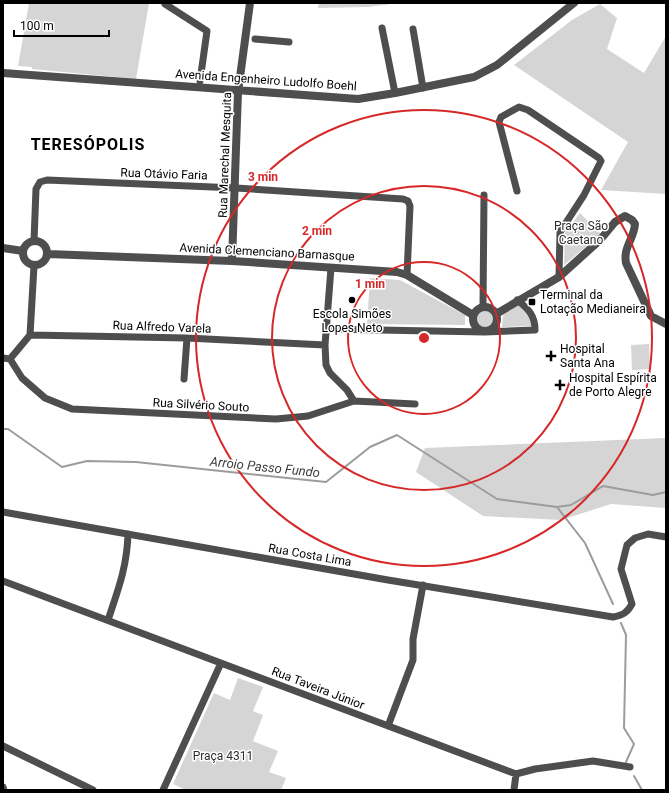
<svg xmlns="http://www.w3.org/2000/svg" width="669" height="793" viewBox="0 0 669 793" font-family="Roboto,sans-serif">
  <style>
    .green { fill: #d5d5d5 }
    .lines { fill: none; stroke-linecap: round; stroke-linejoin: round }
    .stream { stroke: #9c9c9c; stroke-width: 2 }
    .minor { stroke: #4e4e4e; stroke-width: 7 }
    .tertiary { stroke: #4e4e4e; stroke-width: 8 }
    .ring { fill: none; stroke: #d62828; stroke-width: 2 }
    .poi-dot { fill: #000; stroke: #fff; stroke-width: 1.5 }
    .labels { text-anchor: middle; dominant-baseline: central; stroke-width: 3; stroke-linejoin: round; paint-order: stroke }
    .street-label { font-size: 12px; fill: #000; stroke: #fff }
    .park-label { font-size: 12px; fill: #2c2c2c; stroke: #fff }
    .poi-label { font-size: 12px; fill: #000; stroke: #fff; text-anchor: start }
    .water-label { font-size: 13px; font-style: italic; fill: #3d3d3d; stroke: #fff }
    .district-label { font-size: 16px; font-weight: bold; letter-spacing: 1px; fill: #000; stroke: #fff }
    .centre { fill: #d62828; stroke: #fff; stroke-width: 2 }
    .ring-label { font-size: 12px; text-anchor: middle; font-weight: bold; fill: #d62828; stroke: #fff; stroke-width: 3; stroke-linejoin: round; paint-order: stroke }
  </style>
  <rect width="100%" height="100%" fill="#fff"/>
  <path class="green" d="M29,3h120l-13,76 -104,-10v-2l-14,-1z
    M319,3h80l-31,4 -50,1z
    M600,4l17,14 -10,31 37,24 22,-37v158l-65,-4 27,-48 -114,-77 58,-45z
    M580,213l21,21 -37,31 1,-33z
    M370,278l30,2 65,35v10l-98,-1z
    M518,305l10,8 4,13 -30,1 1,-12z
    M475 319a10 10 0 1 1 20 0a10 10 0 1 1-20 0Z
    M649,344l1,25 -18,1 -1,-25z
    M666,438v70l-55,-4 -50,16 -78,-4 -67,-44 9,-24z
    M238,678l25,9 -10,24 10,4 -10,26 25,10 -9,21 17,6 -5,12h-95l-13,-6 41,-91 16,7z"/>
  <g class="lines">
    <path class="stream" d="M3,429h5l54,38 25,-6 49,1 190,20 44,-35 27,-12 100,64 60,8 14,-2 32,-19 50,9 13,-3
      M557,507l28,36 28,61
      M621,623l5,12 -2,93 10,16 -8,18
      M634,776l8,14"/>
    <path class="minor" d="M165,4l42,27 -7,50
      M382,28l13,65
      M413,29l10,59
      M255,39l34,3
      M517,191l-18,-69 2,-5 18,-10 9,3 71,48 2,3 -17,34 -24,37 -1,45
      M34,241l2,-52 4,-7 7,-2 189,8 167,11 5,2 2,5 -3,69
      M331,268l-6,77 1,20 4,8 17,17 7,11
      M483,307l1,-112
      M326,329l159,3 50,-2c0,-14 -6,-21 -18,-30
      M30,335l157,3 138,7
      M30,335l4,-69
      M3,358l7,1 12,19 23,20 27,11 204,10 32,-3 46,-15 61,3
      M10,359l20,-24
      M184,379l3,-41
      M3,512l385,68 225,37c10,-2 14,-4 19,-13l-11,-35 6,-24 8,-7 13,-4 18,3
      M3,581l513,193 19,-5 58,-8 37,6
      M108,620c10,-30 19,-53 20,-86
      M388,726l25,-66v-21l10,-54
      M3,746l90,44
      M3,787l1,3
      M163,790l58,-127
      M514,790l2,-16"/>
    <path class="tertiary" d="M3,73l355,26 37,-6 79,-16 23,-12 77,-62
      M23 253a12 12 0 1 1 24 0a12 12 0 1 1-24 0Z
      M3,248l20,3
      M48,254l184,7 165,11 10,3 66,40
      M232,261l6,-169 12,-89
      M473 319a12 12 0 1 1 24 0a12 12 0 1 1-24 0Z
      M496,314l63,-37 41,-37 15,-18 10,-6 7,4 3,4c-1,15 -12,23 -9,39l25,53 15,8"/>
  </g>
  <g class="ring">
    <circle cx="424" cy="338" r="76"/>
    <circle cx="424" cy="338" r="152"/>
    <circle cx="424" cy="338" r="228"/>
  </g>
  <g class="poi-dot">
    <circle cx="352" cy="300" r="4"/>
    <rect x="528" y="298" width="8" height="8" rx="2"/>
    <path d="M549 350h4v4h4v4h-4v4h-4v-4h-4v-4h4z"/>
    <path d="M558 379h4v4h4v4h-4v4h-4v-4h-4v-4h4z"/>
  </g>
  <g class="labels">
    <g class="street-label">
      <text transform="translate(266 80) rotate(4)">Avenida Engenheiro Ludolfo Boehl</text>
      <text transform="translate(225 155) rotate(-88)">Rua Marechal Mesquita</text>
      <text transform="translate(164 174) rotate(2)">Rua Otávio Faria</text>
      <text transform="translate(267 252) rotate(3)">Avenida Clemenciano Barnasque</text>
      <text transform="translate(162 327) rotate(2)">Rua Alfredo Varela</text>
      <text transform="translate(201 405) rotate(3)">Rua Silvério Souto</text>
      <text transform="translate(310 555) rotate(10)">Rua Costa Lima</text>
      <text transform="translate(318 688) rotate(21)">Rua Taveira Júnior</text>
    </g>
    <g class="park-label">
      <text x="581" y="226">Praça São<tspan x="581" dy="14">Caetano</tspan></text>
      <text x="223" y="756">Praça 4311</text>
    </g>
    <g class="poi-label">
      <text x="540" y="295">Terminal da<tspan x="540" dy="14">Lotação Medianeira</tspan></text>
      <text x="352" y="314" text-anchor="middle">Escola Simões<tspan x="352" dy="14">Lopes Neto</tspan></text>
      <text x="560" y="349">Hospital<tspan x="560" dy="14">Santa Ana</tspan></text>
      <text x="569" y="378">Hospital Espírita<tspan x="569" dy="14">de Porto Alegre</tspan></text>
    </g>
    <g class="water-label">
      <text transform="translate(265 467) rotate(6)">Arroio Passo Fundo</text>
    </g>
    <g class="district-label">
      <text x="88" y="144">TERESÓPOLIS</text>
    </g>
  </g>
  <circle cx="424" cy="338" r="6" class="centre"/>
  <g class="ring-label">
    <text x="263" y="181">3 min</text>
    <text x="317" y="235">2 min</text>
    <text x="370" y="288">1 min</text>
  </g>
  <rect width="669" height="793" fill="none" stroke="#000000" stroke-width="8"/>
  <path d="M14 30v6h95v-6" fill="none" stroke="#000000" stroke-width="2"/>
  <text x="20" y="30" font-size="12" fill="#000000" stroke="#ffffff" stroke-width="3" paint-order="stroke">100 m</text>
</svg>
